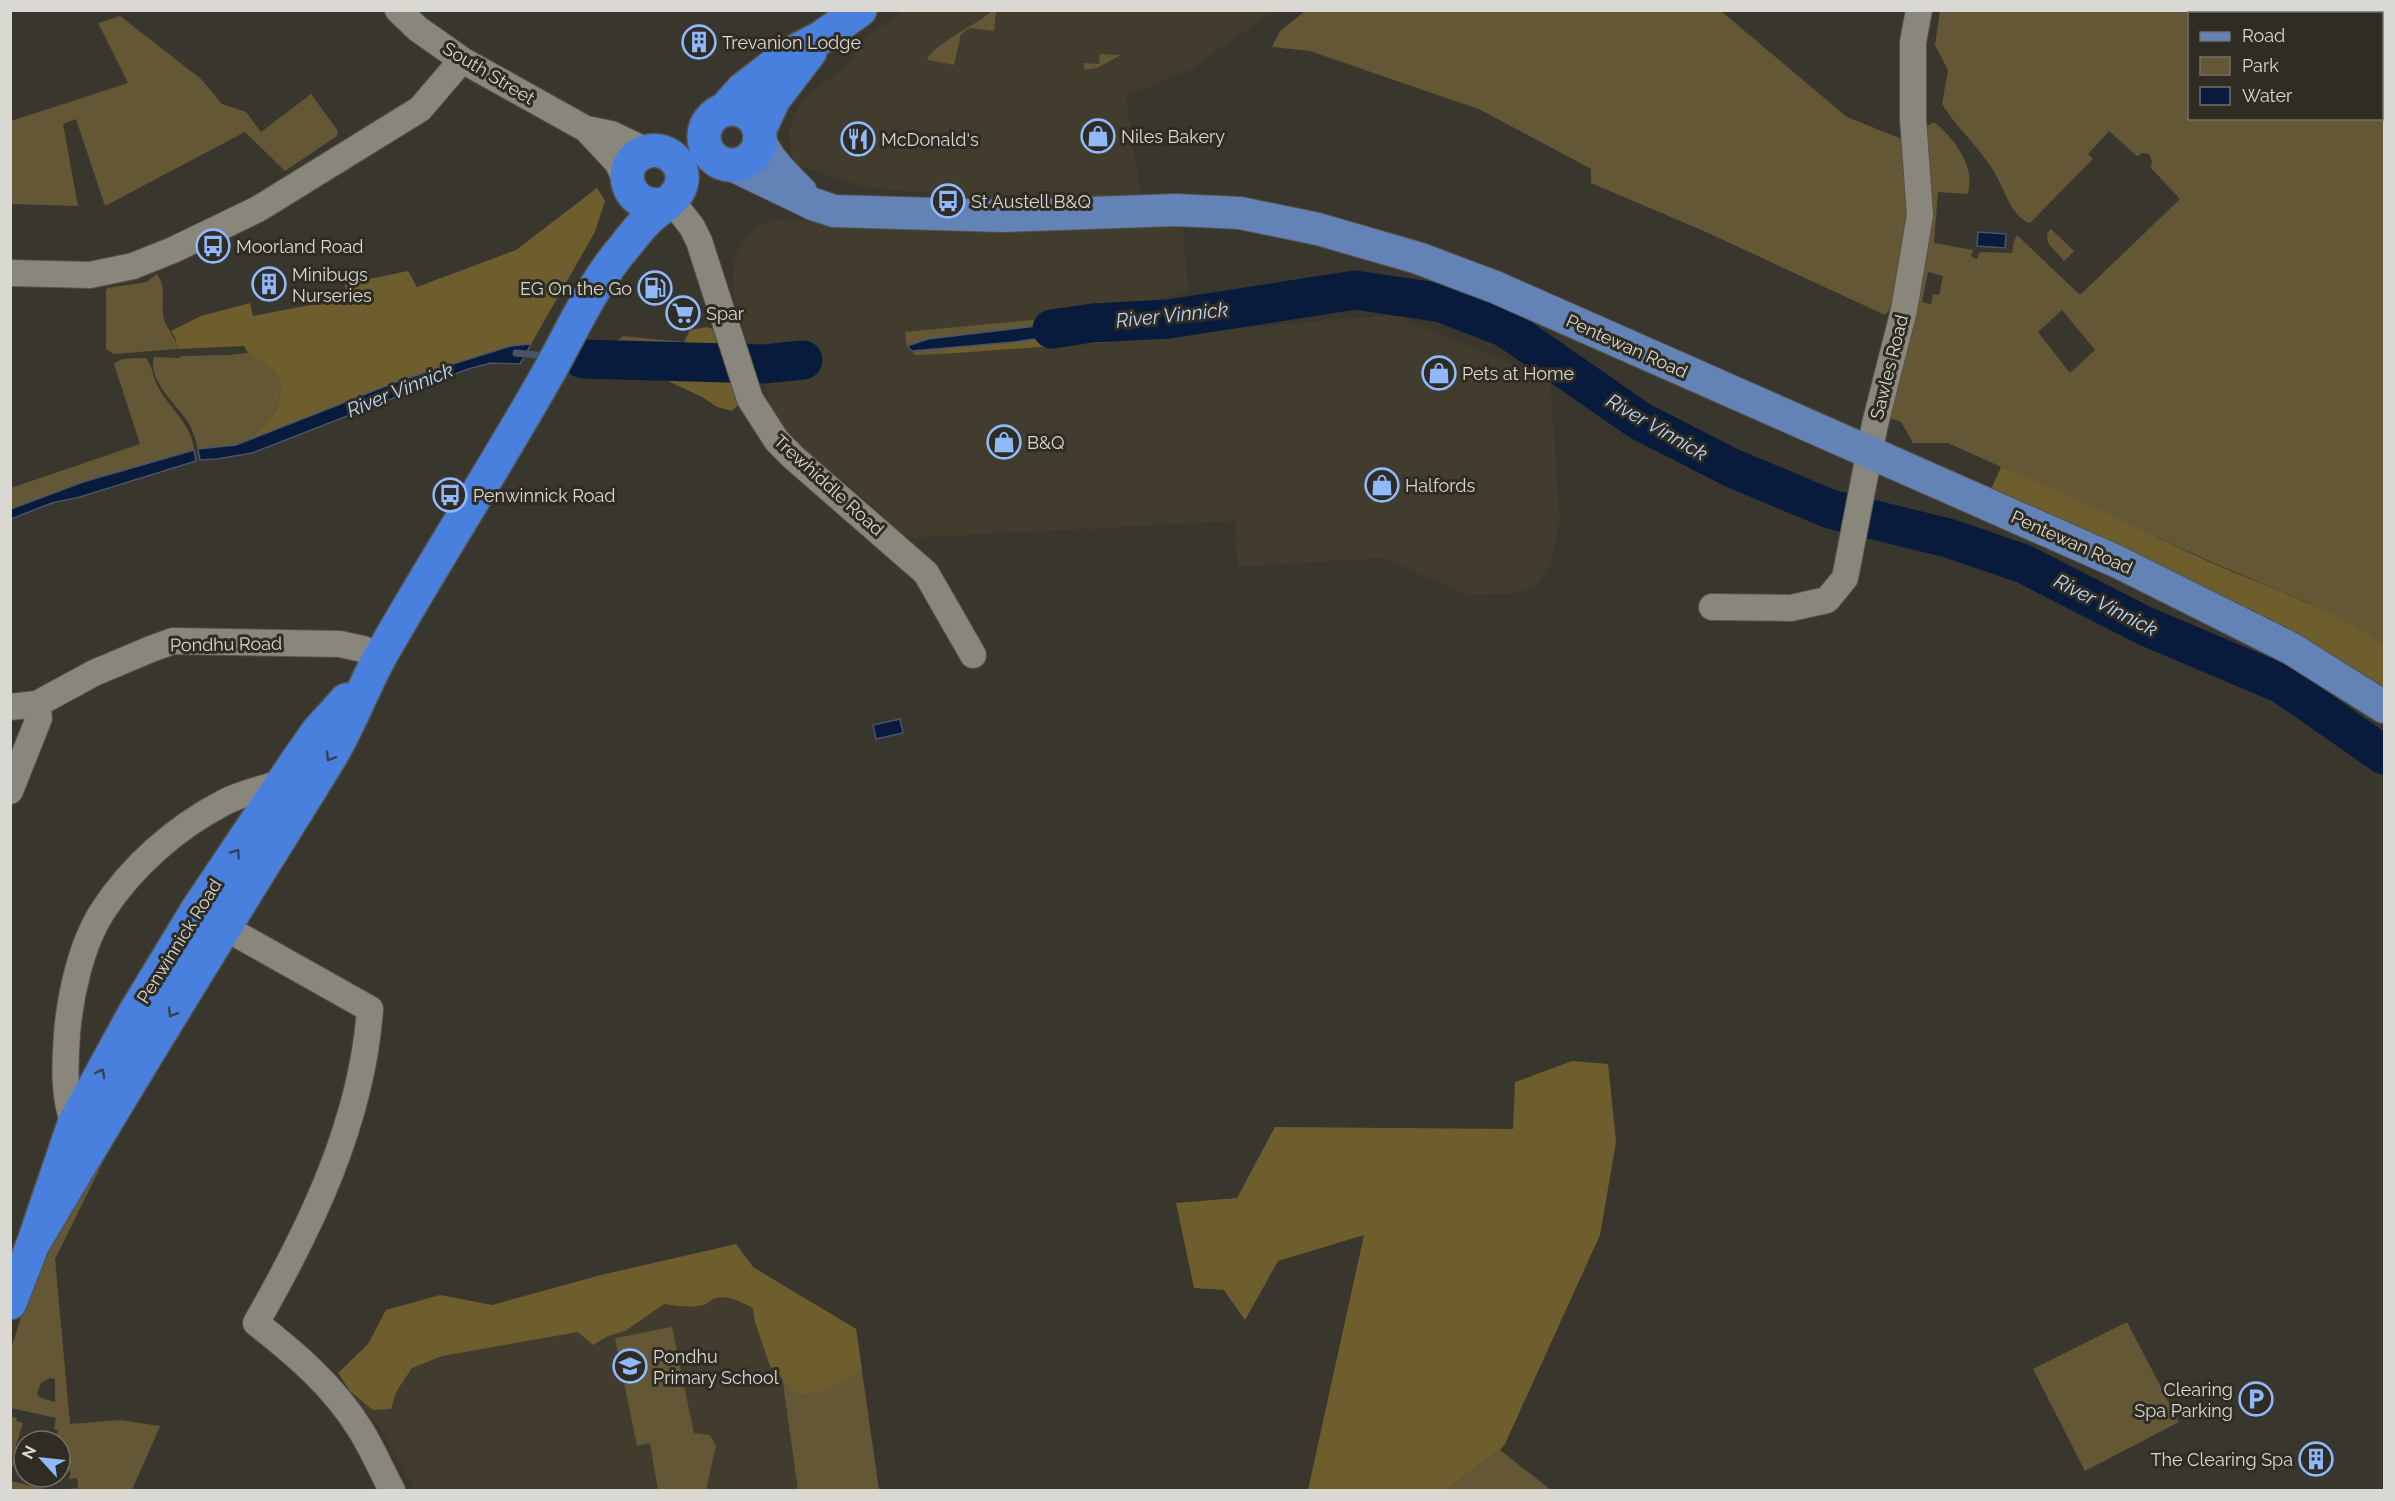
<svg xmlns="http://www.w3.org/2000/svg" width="2395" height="1501" viewBox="0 0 2395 1501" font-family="Raleway,sans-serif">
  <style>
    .built { fill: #413c2d }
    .green { fill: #635735; fill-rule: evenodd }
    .forest { fill: #6e5e2e }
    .water { fill: #081b3c; stroke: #475469; stroke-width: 1.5 }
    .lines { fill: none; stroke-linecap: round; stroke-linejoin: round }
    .stream { stroke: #475469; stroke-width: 7 }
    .river { stroke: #081b3c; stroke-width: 39 }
    .minor-casing { stroke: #54524b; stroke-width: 28 }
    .major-casing { stroke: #54524b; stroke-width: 34 }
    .highway-casing { stroke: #54524b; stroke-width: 36 }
    .minor { stroke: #89867c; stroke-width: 26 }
    .major { stroke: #6382b6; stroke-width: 32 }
    .highway { stroke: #4a80dd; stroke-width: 33 }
    .oneway { stroke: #364152 }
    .labels { text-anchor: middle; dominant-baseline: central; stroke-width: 6; stroke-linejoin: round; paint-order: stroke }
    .poi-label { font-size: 18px; fill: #dad8d3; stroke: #2f2c24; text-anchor: start }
    .street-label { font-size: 18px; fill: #dad8d3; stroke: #2f2c24 }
    .water-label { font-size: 20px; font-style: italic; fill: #bed5fc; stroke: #2f2c24 }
  </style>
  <rect width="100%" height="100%" fill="#39362e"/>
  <path class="built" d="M903,11h371l-84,59 -64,26 15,101 -141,3 -135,-13 -68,-22 -6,-10 -2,-23 4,-15 9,-15 15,-14 39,-30 -4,-10z
    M788,219l40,5 354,-5 6,72 -32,9 2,35 243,-21 10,8 139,57 10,141 -9,43 -16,24 -23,7 -47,1 -80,-37 -147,9 -3,-46 -325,17 -15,-9 -15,-17 -37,-32 -45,-31 -20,-21 -17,-55 -4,-1 -15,-49 -8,-28 -1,-19 2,-18 8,-17 15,-14 14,-7z
    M753,1267l103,62 23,161h-465l-33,-61 -31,-38 88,-46z"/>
  <path class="green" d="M992,11h4l-2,20 -24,-3 -9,6 -7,31 -26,-5 -1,-2c18,-21 45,-30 65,-47z
    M1305,11h416l126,106 60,24 7,76 -17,84 -12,14 -179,-83 -115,-49v-14l-110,-59 -171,-59 -38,-4 8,-16z
    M1940,11h444v634l-78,-43 -92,-39 -266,-120h-35l-12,-21 -14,-5 39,-290 8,-5c15,12 32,32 35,52 1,6 0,14 -1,20l-30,-2 -4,51 39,7 -2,6 6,3 3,-7 32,1 2,-12 3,-6 63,60 100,-96 -29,-31 1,-7 -3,-7 -7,-1 -5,3 -28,-25 -21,23 5,5 -63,64c-17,-5 -24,-29 -32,-44 -14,-28 -40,-49 -56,-75l6,-34 -13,-25zM2190,14h192v104h-192zM1928,272l15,4 -4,19 -6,-1 -2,10 -9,-2zM2062,310l33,40 -25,23 -32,-41z
    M120,16l81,63 21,25 24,8 15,20 50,-38 27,37 -1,5 -52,35 -40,-39 -140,74 -29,-87 -13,5 15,82 -67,-2v-83l117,-38 -30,-60z
    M1100,54l21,1 -24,13 -12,2 -2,-7 16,1z
    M2051,229l23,22 -10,10 -16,-18 -1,-10z
    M157,274c10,13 4,27 6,41 2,13 12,20 15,34l-65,5 -7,-5v-59l2,-2 38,-6z
    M1104,313l1,5 -177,21 -21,7 -2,-14z
    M623,336l60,6 -7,16 -63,-2 -1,-11z
    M801,342l1,13 -49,3 -3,-9 21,-5z
    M944,347l-2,7 -27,1 -3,-4z
    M248,353l25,17 9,16 -5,24 -27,30 -14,5 -38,4c-2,-9 -5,-19 -10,-27 -11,-17 -41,-42 -34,-65l24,1 4,-2 46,-1z
    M146,358c6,8 7,18 11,27 11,23 35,38 37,65l-111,32 -72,27v-21l129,-44 -26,-80c7,-8 22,-5 32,-6z
    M613,362l59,6 -4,13 -55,-9z
    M158,1051l-103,208 15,165 50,-4 40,6 -28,64h-76l22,-2 -1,-10 -8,1 2,-7 -5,-2 5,-16 -11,-4v-9h-6l4,-11 -4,-1 2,-11 -45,-10 -1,-56 11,-35 46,-108zM50,1378l5,1v23l-16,-5 -2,-3 4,-11z
    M816,1305l40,24 23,161h-81l-16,-114z
    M2127,1322l52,100 -94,49 -52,-102z
    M672,1327l22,106 16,2 6,11 -10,44h-48l-8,-47 -13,3 -22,-108z
    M10,1416l7,2 -1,3 7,2 -11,35 3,5 -4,6z
    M1500,1450l51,40h-106z
    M11,1481l38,9h-38z"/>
  <path class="forest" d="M597,188l8,13 -10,31 -64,112 -20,2 -112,35 -149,59 27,-30 5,-24 -9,-16 -25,-17 -4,-7 -66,3 -3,-12 -4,-6 30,-15 49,-13 3,13 94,-18 -2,-14 63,-13 9,16 99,-37z
    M707,327l8,3 15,29 -54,-1 14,-28z
    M1107,328l3,14 -168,12 2,-7 5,-1 65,-4z
    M672,368l61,4 7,31 -8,8 -15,-4 -15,-10 -34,-16z
    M2001,467c71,29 141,64 211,96 58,25 120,46 172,82v43l-102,-59 -293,-135z
    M1572,1061l36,3 8,78 -16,93 -95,209 -5,6 -55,40h-137l56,-255 -86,26 -33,59 -21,-30 -30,-2 -18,-85 61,-5 38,-71 238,2 2,-47z
    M736,1244l17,23 103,62 6,41 -43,22 -20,3 -29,-29 -15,-44 -2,-14c-10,-5 -24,-13 -37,-10 -5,1 -8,6 -13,7 -13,3 -26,1 -39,-1l-39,27 -17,5 -15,9 -15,-13 -136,24 -30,12 -16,24 -5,17 -18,1 -23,-19 -12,-18 30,-29 18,-34 54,-15 52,10 109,-30z"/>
  <path class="water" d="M1978,232l28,2 -1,14 -28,-2z
    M1105,318l2,10 -93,14 -102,9 -5,-5 21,-7z
    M531,344l-11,20 -29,-1 -23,6 -216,84 -35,6 -17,1 -2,-11 38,-4 163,-64 112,-35z
    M802,355l2,12 -43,6 -4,-1 -4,-14z
    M613,356l117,3 3,13 -120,-10z
    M194,450l2,11 -116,36 -28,6 -41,16v-10l72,-27z
    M900,719l3,14 -27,6 -3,-14z"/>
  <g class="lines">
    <path class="stream" d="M516,353l31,3
      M567,357l16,2"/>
    <path class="river" d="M1052,329l41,-6 76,-4 186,-29 87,13 64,25 134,93 92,47 98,41 118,29 76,26 121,62 137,58 102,71
      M583,359l180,5 40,-4"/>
    <defs>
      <path id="minor" d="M398,10l20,19 44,31 124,69 31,33 10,20
        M586,129l25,5 36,17
        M671,200l21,27 7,14 51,158 27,42 16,16 133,116 47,82
        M10,273l80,2 43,-9 40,-16 85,-41 162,-100 42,-49
        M1712,607l79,1 36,-8 18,-22 30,-154 29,-114 16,-95 -7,-96v-77l6,-32
        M10,707l27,-3 57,-31 57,-24 22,-8 167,3 23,5 17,9
        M10,791l29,-73 -2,-14
        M224,927l146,82c-8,113 -59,218 -114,314 40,31 77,63 104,106 12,19 21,41 32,61
        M74,1124c-11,-28 -9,-60 -7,-90 3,-38 14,-89 35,-122 29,-45 73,-84 121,-109 18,-10 41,-14 60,-21"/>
      <path id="major" d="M759,139c10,22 25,36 42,53
        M732,165l81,39 21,7 169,5 173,-6 64,3 78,16 100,29 77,29 623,275 174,87 92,58"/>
      <path id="highway" d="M704 137a28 28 0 1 1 56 0a28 28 0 1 1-56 0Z
        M724,110l19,-21 43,-33 36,-19 38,-27
        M759,131l15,-32 36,-47
        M33,1244c63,-106 127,-212 192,-317 35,-58 72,-115 107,-173 20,-34 33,-72 53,-106 52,-91 109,-179 161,-271 25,-44 46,-93 79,-131 7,-9 15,-19 23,-27 10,-10 29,-19 33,-34 6,-20 -13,-38 -32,-34 -35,7 -26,60 15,53
        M10,1303l23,-59 41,-120 60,-110 63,-104 102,-152 19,-27 28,-31"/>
    </defs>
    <use href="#minor" class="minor-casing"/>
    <use href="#major" class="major-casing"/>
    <use href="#highway" class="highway-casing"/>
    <use href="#minor" class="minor"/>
    <use href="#major" class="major"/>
    <use href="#highway" class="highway"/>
  </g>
  <defs><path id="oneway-chevron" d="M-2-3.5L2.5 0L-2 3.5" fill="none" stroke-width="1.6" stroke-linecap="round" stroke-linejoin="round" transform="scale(1.5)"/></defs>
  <g class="oneway">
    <use href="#oneway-chevron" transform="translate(330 757) rotate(121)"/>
    <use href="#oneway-chevron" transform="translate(236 853) rotate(-56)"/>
    <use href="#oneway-chevron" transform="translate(172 1013) rotate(121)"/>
    <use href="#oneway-chevron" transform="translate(101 1073) rotate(-62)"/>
  </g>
  <defs>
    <symbol id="building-ring" viewBox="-11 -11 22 22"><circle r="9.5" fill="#2f2c24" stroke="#90b8fd" stroke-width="1.5"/><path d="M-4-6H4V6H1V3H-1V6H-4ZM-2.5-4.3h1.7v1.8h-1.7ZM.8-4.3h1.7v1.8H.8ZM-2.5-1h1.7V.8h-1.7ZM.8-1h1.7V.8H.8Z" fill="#90b8fd"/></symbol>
    <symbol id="shop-ring" viewBox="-11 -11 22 22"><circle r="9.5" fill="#2f2c24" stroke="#90b8fd" stroke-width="1.5"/><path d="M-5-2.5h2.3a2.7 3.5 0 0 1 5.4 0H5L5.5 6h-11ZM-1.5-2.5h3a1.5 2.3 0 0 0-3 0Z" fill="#90b8fd"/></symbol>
    <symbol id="restaurant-ring" viewBox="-11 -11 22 22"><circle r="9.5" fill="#2f2c24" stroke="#90b8fd" stroke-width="1.5"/><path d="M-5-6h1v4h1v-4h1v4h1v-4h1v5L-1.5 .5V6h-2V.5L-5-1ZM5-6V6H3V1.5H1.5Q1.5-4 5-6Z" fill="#90b8fd"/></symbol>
    <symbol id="bus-ring" viewBox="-11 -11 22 22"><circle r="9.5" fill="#2f2c24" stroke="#90b8fd" stroke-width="1.5"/><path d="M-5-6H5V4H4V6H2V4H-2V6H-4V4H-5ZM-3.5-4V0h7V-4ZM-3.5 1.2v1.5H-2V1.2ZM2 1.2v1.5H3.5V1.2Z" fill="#90b8fd"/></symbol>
    <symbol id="fuel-ring" viewBox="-11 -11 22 22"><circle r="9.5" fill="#2f2c24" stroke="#90b8fd" stroke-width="1.5"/><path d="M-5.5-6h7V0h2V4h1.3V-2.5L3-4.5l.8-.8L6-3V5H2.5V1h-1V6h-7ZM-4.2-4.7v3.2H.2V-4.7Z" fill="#90b8fd"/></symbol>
    <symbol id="supermarket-ring" viewBox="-11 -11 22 22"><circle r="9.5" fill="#2f2c24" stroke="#90b8fd" stroke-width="1.5"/><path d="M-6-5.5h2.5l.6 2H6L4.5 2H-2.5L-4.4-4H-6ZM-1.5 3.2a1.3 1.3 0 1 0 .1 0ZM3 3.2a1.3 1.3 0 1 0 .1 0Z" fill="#90b8fd"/></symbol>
    <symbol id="school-ring" viewBox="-11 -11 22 22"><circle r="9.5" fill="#2f2c24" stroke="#90b8fd" stroke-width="1.5"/><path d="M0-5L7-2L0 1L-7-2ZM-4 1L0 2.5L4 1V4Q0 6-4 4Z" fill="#90b8fd"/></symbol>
    <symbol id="parking-ring" viewBox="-11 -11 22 22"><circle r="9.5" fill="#2f2c24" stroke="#90b8fd" stroke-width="1.5"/><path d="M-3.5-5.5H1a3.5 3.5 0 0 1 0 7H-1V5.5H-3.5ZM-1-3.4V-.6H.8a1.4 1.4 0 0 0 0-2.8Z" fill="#90b8fd"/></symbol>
  </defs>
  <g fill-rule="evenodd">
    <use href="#building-ring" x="680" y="23" width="38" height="38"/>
    <use href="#shop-ring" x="1079" y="117" width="38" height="38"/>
    <use href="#restaurant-ring" x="839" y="120" width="38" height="38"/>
    <use href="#bus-ring" x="929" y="182" width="38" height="38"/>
    <use href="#bus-ring" x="194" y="227" width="38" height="38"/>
    <use href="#building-ring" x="250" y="265" width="38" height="38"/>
    <use href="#fuel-ring" x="636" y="269" width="38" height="38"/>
    <use href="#supermarket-ring" x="664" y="294" width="38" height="38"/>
    <use href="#shop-ring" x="1420" y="354" width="38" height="38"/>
    <use href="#shop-ring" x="985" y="423" width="38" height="38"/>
    <use href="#shop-ring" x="1363" y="466" width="38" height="38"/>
    <use href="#bus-ring" x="431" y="476" width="38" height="38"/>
    <use href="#school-ring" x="611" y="1347" width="38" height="38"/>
    <use href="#parking-ring" x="2237" y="1380" width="38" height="38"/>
    <use href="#building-ring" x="2297" y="1440" width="38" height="38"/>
  </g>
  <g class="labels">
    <g class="poi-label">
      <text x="722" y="42">Trevanion Lodge</text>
      <text x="1121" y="136">Niles Bakery</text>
      <text x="881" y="139">McDonald's</text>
      <text x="971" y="201">St Austell B&amp;Q</text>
      <text x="236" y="246">Moorland Road</text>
      <text x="292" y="274">Minibugs<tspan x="292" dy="21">Nurseries</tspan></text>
      <text x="632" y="288" text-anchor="end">EG On the Go</text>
      <text x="706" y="313">Spar</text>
      <text x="1462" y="373">Pets at Home</text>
      <text x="1027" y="442">B&amp;Q</text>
      <text x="1405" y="485">Halfords</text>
      <text x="473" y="495">Penwinnick Road</text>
      <text x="653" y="1356">Pondhu<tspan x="653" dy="21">Primary School</tspan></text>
      <text x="2233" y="1389" text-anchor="end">Clearing<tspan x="2233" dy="21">Spa Parking</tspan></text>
      <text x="2293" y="1459" text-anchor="end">The Clearing Spa</text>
    </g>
    <g class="street-label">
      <text transform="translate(489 73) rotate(31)">South Street</text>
      <text transform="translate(1627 346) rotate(24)">Pentewan Road</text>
      <text transform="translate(1889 367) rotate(-76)">Sawles Road</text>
      <text transform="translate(829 485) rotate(42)">Trewhiddle Road</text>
      <text transform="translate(2072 542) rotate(24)">Pentewan Road</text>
      <text transform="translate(226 644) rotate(-1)">Pondhu Road</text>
      <text transform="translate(179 941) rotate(-58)">Penwinnick Road</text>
    </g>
    <g class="water-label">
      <text transform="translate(1172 315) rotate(-6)">River Vinnick</text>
      <text transform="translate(400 390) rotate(-22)">River Vinnick</text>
      <text transform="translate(1657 427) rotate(30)">River Vinnick</text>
      <text transform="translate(2106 605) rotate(27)">River Vinnick</text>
    </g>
  </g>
  <rect width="2395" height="1501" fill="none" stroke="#dad8d3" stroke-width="24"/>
  <rect x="2188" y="12" width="195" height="108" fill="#2f2c24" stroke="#73716a" stroke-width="1.5"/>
  <rect x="2200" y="32" width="30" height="9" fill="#6382b6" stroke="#73716a" stroke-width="1.5"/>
  <text x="2242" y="42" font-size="18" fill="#dad8d3">Road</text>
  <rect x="2200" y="57" width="30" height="18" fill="#635735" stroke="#73716a" stroke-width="1.5"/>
  <text x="2242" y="72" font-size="18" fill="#dad8d3">Park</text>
  <rect x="2200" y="87" width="30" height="18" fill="#081b3c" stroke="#73716a" stroke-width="1.5"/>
  <text x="2242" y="102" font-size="18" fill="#dad8d3">Water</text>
  <g transform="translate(42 1459) rotate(297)"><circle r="28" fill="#2f2c24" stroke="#73716a" stroke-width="1.5"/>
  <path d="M0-4.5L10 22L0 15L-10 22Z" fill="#90b8fd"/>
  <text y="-9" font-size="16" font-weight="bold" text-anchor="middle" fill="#dad8d3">N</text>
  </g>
</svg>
